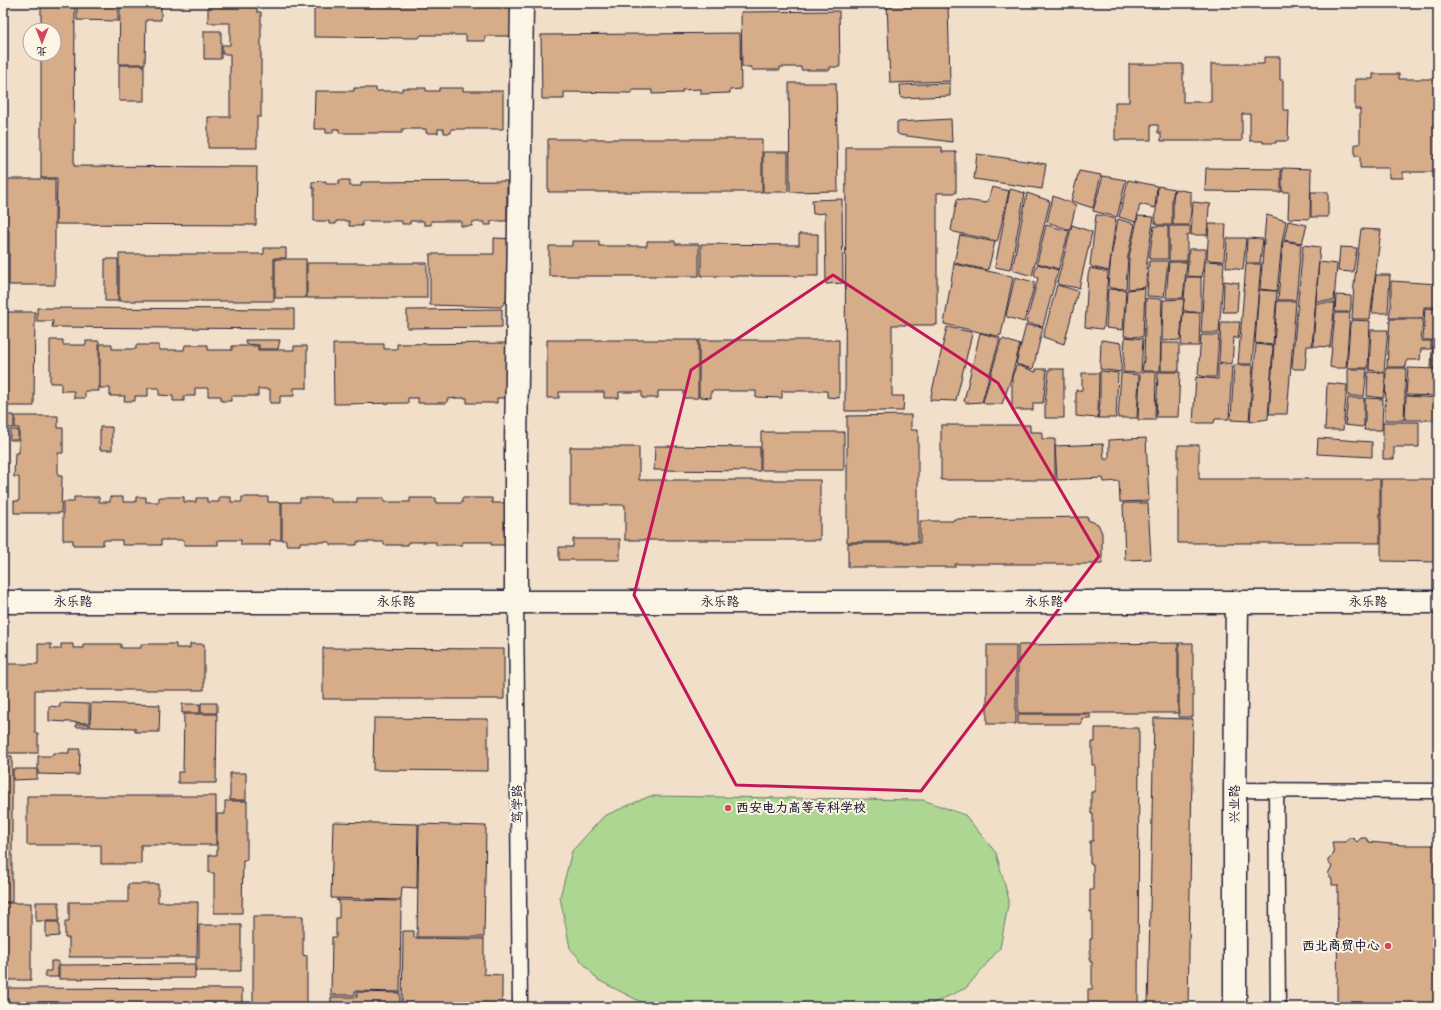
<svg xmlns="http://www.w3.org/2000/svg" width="1441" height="1010" viewBox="0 0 1441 1010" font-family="Mynerve,'LXGW WenKai TC',sans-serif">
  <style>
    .green { fill: #add693; stroke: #687c67 }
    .building { fill: #d7ac89; stroke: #22223b }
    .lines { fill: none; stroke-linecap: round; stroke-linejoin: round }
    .service-casing { stroke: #22223b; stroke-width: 17 }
    .minor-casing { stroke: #22223b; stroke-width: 25 }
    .tertiary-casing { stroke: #22223b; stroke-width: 25 }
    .service { stroke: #fcf5e5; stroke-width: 14 }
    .minor { stroke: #fcf5e5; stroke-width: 22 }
    .tertiary { stroke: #fcf5e5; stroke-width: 22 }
    .marked { fill: none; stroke: #c2185b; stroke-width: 3; stroke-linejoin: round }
    .poi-dot { fill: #d1495b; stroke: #fcf5e5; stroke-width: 1.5 }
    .labels { text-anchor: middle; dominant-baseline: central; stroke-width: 4; stroke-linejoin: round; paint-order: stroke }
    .street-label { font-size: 13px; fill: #22223b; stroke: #fcf5e5 }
    .poi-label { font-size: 13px; font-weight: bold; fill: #22223b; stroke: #fcf5e5; text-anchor: start }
  </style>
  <rect width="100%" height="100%" fill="#f1dfc9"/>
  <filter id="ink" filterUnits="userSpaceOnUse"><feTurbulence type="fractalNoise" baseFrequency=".025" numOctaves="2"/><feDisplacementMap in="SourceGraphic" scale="8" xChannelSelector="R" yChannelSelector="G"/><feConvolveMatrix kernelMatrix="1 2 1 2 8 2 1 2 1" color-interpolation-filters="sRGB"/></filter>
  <g filter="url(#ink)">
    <path class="green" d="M650,796l273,4 42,15 31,38 13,47 -9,48 -34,40 -41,19 -278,-2 -49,-25 -28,-32 -10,-51 12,-46 32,-35z"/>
    <path class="building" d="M41,3h34l-1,163 183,1 -1,58 -200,-1 1,-46h-16v-124h13v-24h-13z
      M77,3h41v18l-41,-1z
      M120,3h41v17h-15l-1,44h-26z
      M208,3h49v9h4v105h-4v31h-49v-31h22v-63h-8v-9h8v-22h-22z
      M314,3h197v33h-26v5h-19v-6h-45l-2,3 -105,-1z
      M887,3h61l2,78 -60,2z
      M839,11l1,56h-10v3h-29v-3h-21v3h-29v-3h-9l-1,-55z
      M204,31h17v28h-17z
      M740,33l1,56 -11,1v3l-29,1v-5l-19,1v3l-30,1v-4h-20v3l-68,-1v7h-22l-1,-64z
      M1264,57h16v23h3v30h6l-1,31h-12v2h-13v-2h-13v-27h-8v27h-81v-8h-3v-8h-7v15h-36v-38h14v-38h54v38h28v-38h53z
      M119,65h25v36h-25z
      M1373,74h26v5h39v93h-35v6h-14v-10h-29v-12h-5v-12h5v-35h-5v-30h18z
      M789,83h47l2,108 -48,1z
      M950,83v13l-49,2 -1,-13z
      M354,88h22v3h26v-3h24v3h13v-3h24v3h40v38h-52v4h-7v-4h-6v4h-12v-4h-24v4h-63v-4h-6v4h-7v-4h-12l1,-38h39z
      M951,119l1,23 -52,-7 -3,-2v-11z
      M548,139h214v53h-214z
      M846,147h96v5h14v41h-19v132h-45v71h12l-1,15h-58z
      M763,152h25v40h-25z
      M977,154l69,10 -4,25 -68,-10z
      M1206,168l75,1v23l-76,-1z
      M1282,168l29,1 -1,50 -22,-1 1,-26h-7z
      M1079,171l22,4 -8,33 -22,-7z
      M1103,176l23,4 -9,37 -24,-6z
      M5,179h50v106h-46v-54h-4z
      M339,180h11v6h11v-4l146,-1v40h-16v4h-7v-3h-12v4h-11v-5h-30v4h-7v-4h-14v3h-8v-3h-40v5h-13v-5h-13v3h-7v-3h-15v-33h-2v-6l14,-1v3h13z
      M1128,180l29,6 -2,22 -15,-4 -4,18 -17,-5z
      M1158,186l16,3 -2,11v25h-14l-3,-2z
      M992,187l17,4 -11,48 -1,2 -43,-9 -3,-2 6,-31 29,4 2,-2z
      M1010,189l15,4 -15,77 -15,-3z
      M1175,189l16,3v20l-2,13h-16v-27z
      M1311,192h17v25h-17z
      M1027,193l23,8 -18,75 -20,-6z
      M1053,196l23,9 -6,25 -23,-8z
      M842,199l1,84 -17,1 -1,-71 -12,1 -1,-14z
      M1193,202l18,2 -2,3 -2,28h-16z
      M1096,215h4l16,4 -7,52 -17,-4 -2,-2z
      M1267,215l19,6 -4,21 -5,49 -17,-2 6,-73z
      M1138,216l16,1 -7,43 -1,27 -18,2 1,-32z
      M1118,219l17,5 -7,32 -2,33 -16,-1 -2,-2 3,-29z
      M1288,221l19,4 -5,18 -18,-3z
      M1209,224h17l-2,37 -15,-1 -2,-2z
      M1046,225l23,6 -26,95 -17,-3 12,-45 -4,-2 2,-9 2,-3 20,6 1,-1 -22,-6z
      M1072,225l20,7 -13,56 -19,-3 -3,-2z
      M1154,226h14v33h-19z
      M1169,226h21v8l-3,1v26h-18z
      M1361,229l20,1 -11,89h-18l2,-35z
      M799,234h19v42h-117v-32l98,1z
      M960,235l35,7 -7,28 -34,-7z
      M494,238l23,1 -4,53 -12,15 -71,-2v-51h64z
      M1227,238h19l-3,32 -17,-3z
      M1247,238l16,1 -3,24h-14z
      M572,241h27v5h48v-5h28v3h24v32h-150v-30h23z
      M1283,241l18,3 -5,56h-18z
      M1303,245l17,2 -8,99h-5l-2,23h-11l-2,-2z
      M1340,247l17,1 -4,24 -15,-1z
      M264,248h22v10h-12v43h-155v-47h145z
      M1189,249h17v10h-2l-2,18 -15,-1z
      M105,259h13v42h-13z
      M275,259h31v39h-31z
      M1149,261h19l-4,36 -17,-1z
      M1205,261l19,1 -5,71h-18z
      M1169,262h18l-4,36h-17z
      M1319,262l18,2 -3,37h-18z
      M307,263h120v35h-120z
      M954,264l57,12 2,1 -12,58 -4,1 -53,-12z
      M1246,264h15l-9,100h-14z
      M1090,268l18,4 -4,55 -2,2 -17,-2 3,-52z
      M1376,275h14l-2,38h-16z
      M1015,277l19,5v5l-10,35 -17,-5 -1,-2z
      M1186,277h15v35h-12l-6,-2z
      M1224,281l15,2 -2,29h-14z
      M1391,281l47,3v23h-14l-1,11h-34l2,-13z
      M1057,285l21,6 -14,53 -21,-7z
      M1145,288l-2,49 -19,-1 3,-46z
      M1108,289l18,1 -3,40 -17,-2z
      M1259,290l18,1 -4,54 -18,-2z
      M1336,295l15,1v10l-1,6h-15z
      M1146,298l16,1 -2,72h-18l2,-12z
      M1184,299l-4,41 -18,1 1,-41z
      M1277,301h19l-9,113h-18z
      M1316,303h19l-5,44 -17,-1z
      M37,308l257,1v20l-242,-2 1,-6h-16z
      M1425,308l13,1v41h-6v-10h-9z
      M502,309v18l-95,1v-18z
      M3,312h32l-1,94h-31z
      M1183,312l17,1 -1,33h-18z
      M1335,313h15l-4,55h-12l-4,-1z
      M1390,319h33l-2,22h10v8h-10l-1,11h-13l-1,7h-19z
      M1352,320l18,1 -2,47h-21l3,-44z
      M1221,322h19l-2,17 -4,-2 -2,27 -13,-2z
      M1026,325l17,2 -10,42 -17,-5z
      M947,327l24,5 1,2 -16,66 -1,1 -25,-1z
      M1371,330h17l-4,42 -15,-2z
      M980,333l20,5 -18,64 -15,1 -3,-2z
      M1201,335h18l-3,42h-11l-7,-2z
      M1125,337l18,2 -2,33 -1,1 -17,-1z
      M1003,339l17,6 -10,37 -8,22h-17l-2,-2 18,-62z
      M50,340h13v5h23v-4h13v50h-14v7h-11v-7h-13v-8h-11z
      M245,340h35l-2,9h-19v-4l-13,-1z
      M547,340h151v58h-14v-7h-26v7h-16v-6h-23v6h-15v-6h-45v6h-12z
      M699,340h140v58l-12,-1v-6h-45v7l-26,-1v-6h-45v7l-12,-1z
      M1101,340l21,3 -1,29 -21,-3z
      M507,343v55h-10v5h-30v-5h-10l-10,1v4h-29v-5h-10v5l-74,1 -1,-60h51v5h13v-5z
      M1161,343h18v28h-18z
      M100,344h12v5h24v-4h23v5h25l1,-5h23v5h24v-4h26v4h36v-4h13v42h-13v8h-14v7h-10v-14h-12v7h-27v5h-10v-5h-13v-8h-13v8h-11v5h-11v-5l-14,-1v-7h-11v8h-13v5h-11l1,-5h-15v-8h-10z
      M1256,344l16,2 1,1 -5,72 -18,3z
      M1432,351l6,1v16h-7z
      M1218,364l14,2 -3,53h-14l-1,4h-21l3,-46 22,2z
      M1234,365h19l-4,56 -18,-1z
      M1016,366h4l16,6v-3h11l-4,34h-10v7h-21v-33z
      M1386,368h20l-2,52h-19z
      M1408,368l30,1v27l-32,-1z
      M1049,369h15v49h-19v-16z
      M1348,369h19l-3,27h-16z
      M1100,371l18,2 -2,45h-18l2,-16z
      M1143,372h13l-1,48h-17l2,-45z
      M1158,372h22l-2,45h-22z
      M1368,372l17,1v16l-2,9 -16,-2z
      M1082,373h17l-1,44 -2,1 -20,-2v-26h6z
      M1121,373l18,2 -2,43h-19z
      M1327,383l20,2 -4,45h-18z
      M1406,396l32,2v22h-33z
      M1348,398h16v27l-2,2 -17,-2z
      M1365,398l18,1 -1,31h-18l1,-9z
      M3,415h11v13h-11z
      M911,415v15h7v112h-71v-126z
      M15,416h43v12h5v25h-5v23h4l-1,37h-47v-12h5v-24h-5l1,-24h4v-25h-4z
      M1383,422h36v25h-25v12h-11z
      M941,425h89v7h12v7h13v41h-114z
      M100,427h12v23h-12z
      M10,430h8v10h-8z
      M761,432h83v38h-83z
      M1146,438l3,63 -29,1 -1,-21 -15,1 -1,-4 -46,2 -2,-34 48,-2 1,15h5v-19z
      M1318,438l54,4v15l-55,-3z
      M1178,445h21v34h181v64h-202z
      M655,446l105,1v24l-106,-1z
      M570,447h69v33h181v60h-195v-35h-55z
      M1381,479h57v83l-57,-1z
      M74,497h25v5h11v-5h13v5h13v-5h10v5h13v-5h25v5h12v-4h11v4h12v-5h12v5h11v-5h26v5h13v38h-11v5h-29v-5h-23v5h-34v-5h-23v5h-39v-5h-19v5h-30v-5h-10v-38h11z
      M300,498h30v4h27v-4h27v4h26v-4h26v5h26v-5h30v5h14v42h-15v-3h-29v3h-26v-3h-28v3h-24v-3h-27v3h-27v-3h-30v3h-14v-5h-4v-38h18z
      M1123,503h25l3,56 -26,1z
      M1088,517v3l10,4 4,9v31h-147v3h-107v-24h72v-22h33l1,-2z
      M573,539h47v21h-61v-13h14z
      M1178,643v70h-160v-68z
      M1179,643h14v74h-14z
      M38,644h13v5h10v-5h12v4h10v-4h38v4h20v-4h35v4h14v-4h14v46h-169v43h3v20h-35v-89h35z
      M987,645h29v79h-29z
      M323,648l181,1v50h-181z
      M60,703l29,1v19l-40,-2v-15l11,1z
      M91,703l69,2 -1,27h-24v-4l-45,-1z
      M201,703h16v10h-16z
      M182,704h18v9h-18z
      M184,714h33l-1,69h-38v-11h5z
      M1018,714h72v4h-8v6h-64z
      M374,718l114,1v52l-115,-1z
      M1154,718l39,1 -5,288h-40z
      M76,724h13v3h-13z
      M1095,728h44l-1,279h-50v-18h4v-27h-2v-23h2v-27h-2v-22h3v-26h-3v-23h3v-27h-2v-22h4v-27h-3v-23h3z
      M69,749h11l-1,26 -41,-1v-18h14l1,-3h16z
      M3,756h9v146h-9z
      M13,769h24v10l-24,1z
      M230,773h16v27h-16z
      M27,796h189v49h-75v19h-40v-19h-74z
      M225,801h22v59h-4l-1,53h-28v-40h-5v-18h8v-41h8z
      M333,822l85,2 -1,64 -15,-1 -1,13 -70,-2z
      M419,824l67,2 -2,111h-67z
      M1348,838h5l4,4 4,-4h5l3,4 33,3h36v162h-101l1,-122h-6v-6l-4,-5 4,-8 -4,-3v-4l6,-5 -2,-12h14z
      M128,884h30v18h40l-1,55h-128v-19h-4v-17h4v-19h59z
      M336,900l65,1 -1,91 -45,-1v4h-24l1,-58h4v-19h3v-18z
      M36,902h23v19h-23z
      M3,903h28v77h-28z
      M253,916h50v39l4,1v51h-54z
      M46,922h13v14l-13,1z
      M199,925h42v46h-45v-13h3z
      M403,931h11v7l70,1v35l18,1v32h-100z
      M51,961h7v16h-13v-6h6z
      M195,964v14l-136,1v-14z
      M3,988l239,1v18h-239z
      M357,992l43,1v14h-69v-10h26z"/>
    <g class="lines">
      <defs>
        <path id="service" d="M516,602l4,405
          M1235,790l203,1
          M1276,790l2,217"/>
        <path id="minor" d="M516,602v-156l6,-443"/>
        <path id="tertiary" d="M3,602h1435
          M1235,1007v-217l2,-188"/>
      </defs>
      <use href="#service" class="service-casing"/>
      <use href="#minor" class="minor-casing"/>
      <use href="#tertiary" class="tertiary-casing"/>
      <use href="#service" class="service"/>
      <use href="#minor" class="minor"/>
      <use href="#tertiary" class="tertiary"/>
    </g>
  </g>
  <path class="marked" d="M833,275l165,108 101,173 -178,235 -185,-6 -102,-190 57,-225z"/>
  <g class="poi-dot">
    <circle cx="728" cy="808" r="4"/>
    <circle cx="1388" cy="946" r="4"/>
  </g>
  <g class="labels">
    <g class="street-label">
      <text x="73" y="602">永乐路</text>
      <text x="396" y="602">永乐路</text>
      <text x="720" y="602">永乐路</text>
      <text x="1044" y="602">永乐路</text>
      <text x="1368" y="602">永乐路</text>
      <text transform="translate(518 804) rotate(-91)">笃学路</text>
      <text transform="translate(1235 804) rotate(-90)">兴业路</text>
    </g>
    <g class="poi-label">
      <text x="736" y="808">西安电力高等专科学校</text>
      <text x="1380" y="946" text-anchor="end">西北商贸中心</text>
    </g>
  </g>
  <rect width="1441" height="1010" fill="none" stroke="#fcf5e5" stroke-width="16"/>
  <rect x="8" y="8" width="1425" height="994" fill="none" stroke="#22223b" stroke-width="1.5" filter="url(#ink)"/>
  <g transform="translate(42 42) rotate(180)"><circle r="19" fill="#fcf5e5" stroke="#a5a1a1"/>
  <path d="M0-3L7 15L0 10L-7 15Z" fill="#d1495b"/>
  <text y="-6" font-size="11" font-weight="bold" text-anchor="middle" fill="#22223b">北</text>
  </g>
</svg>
